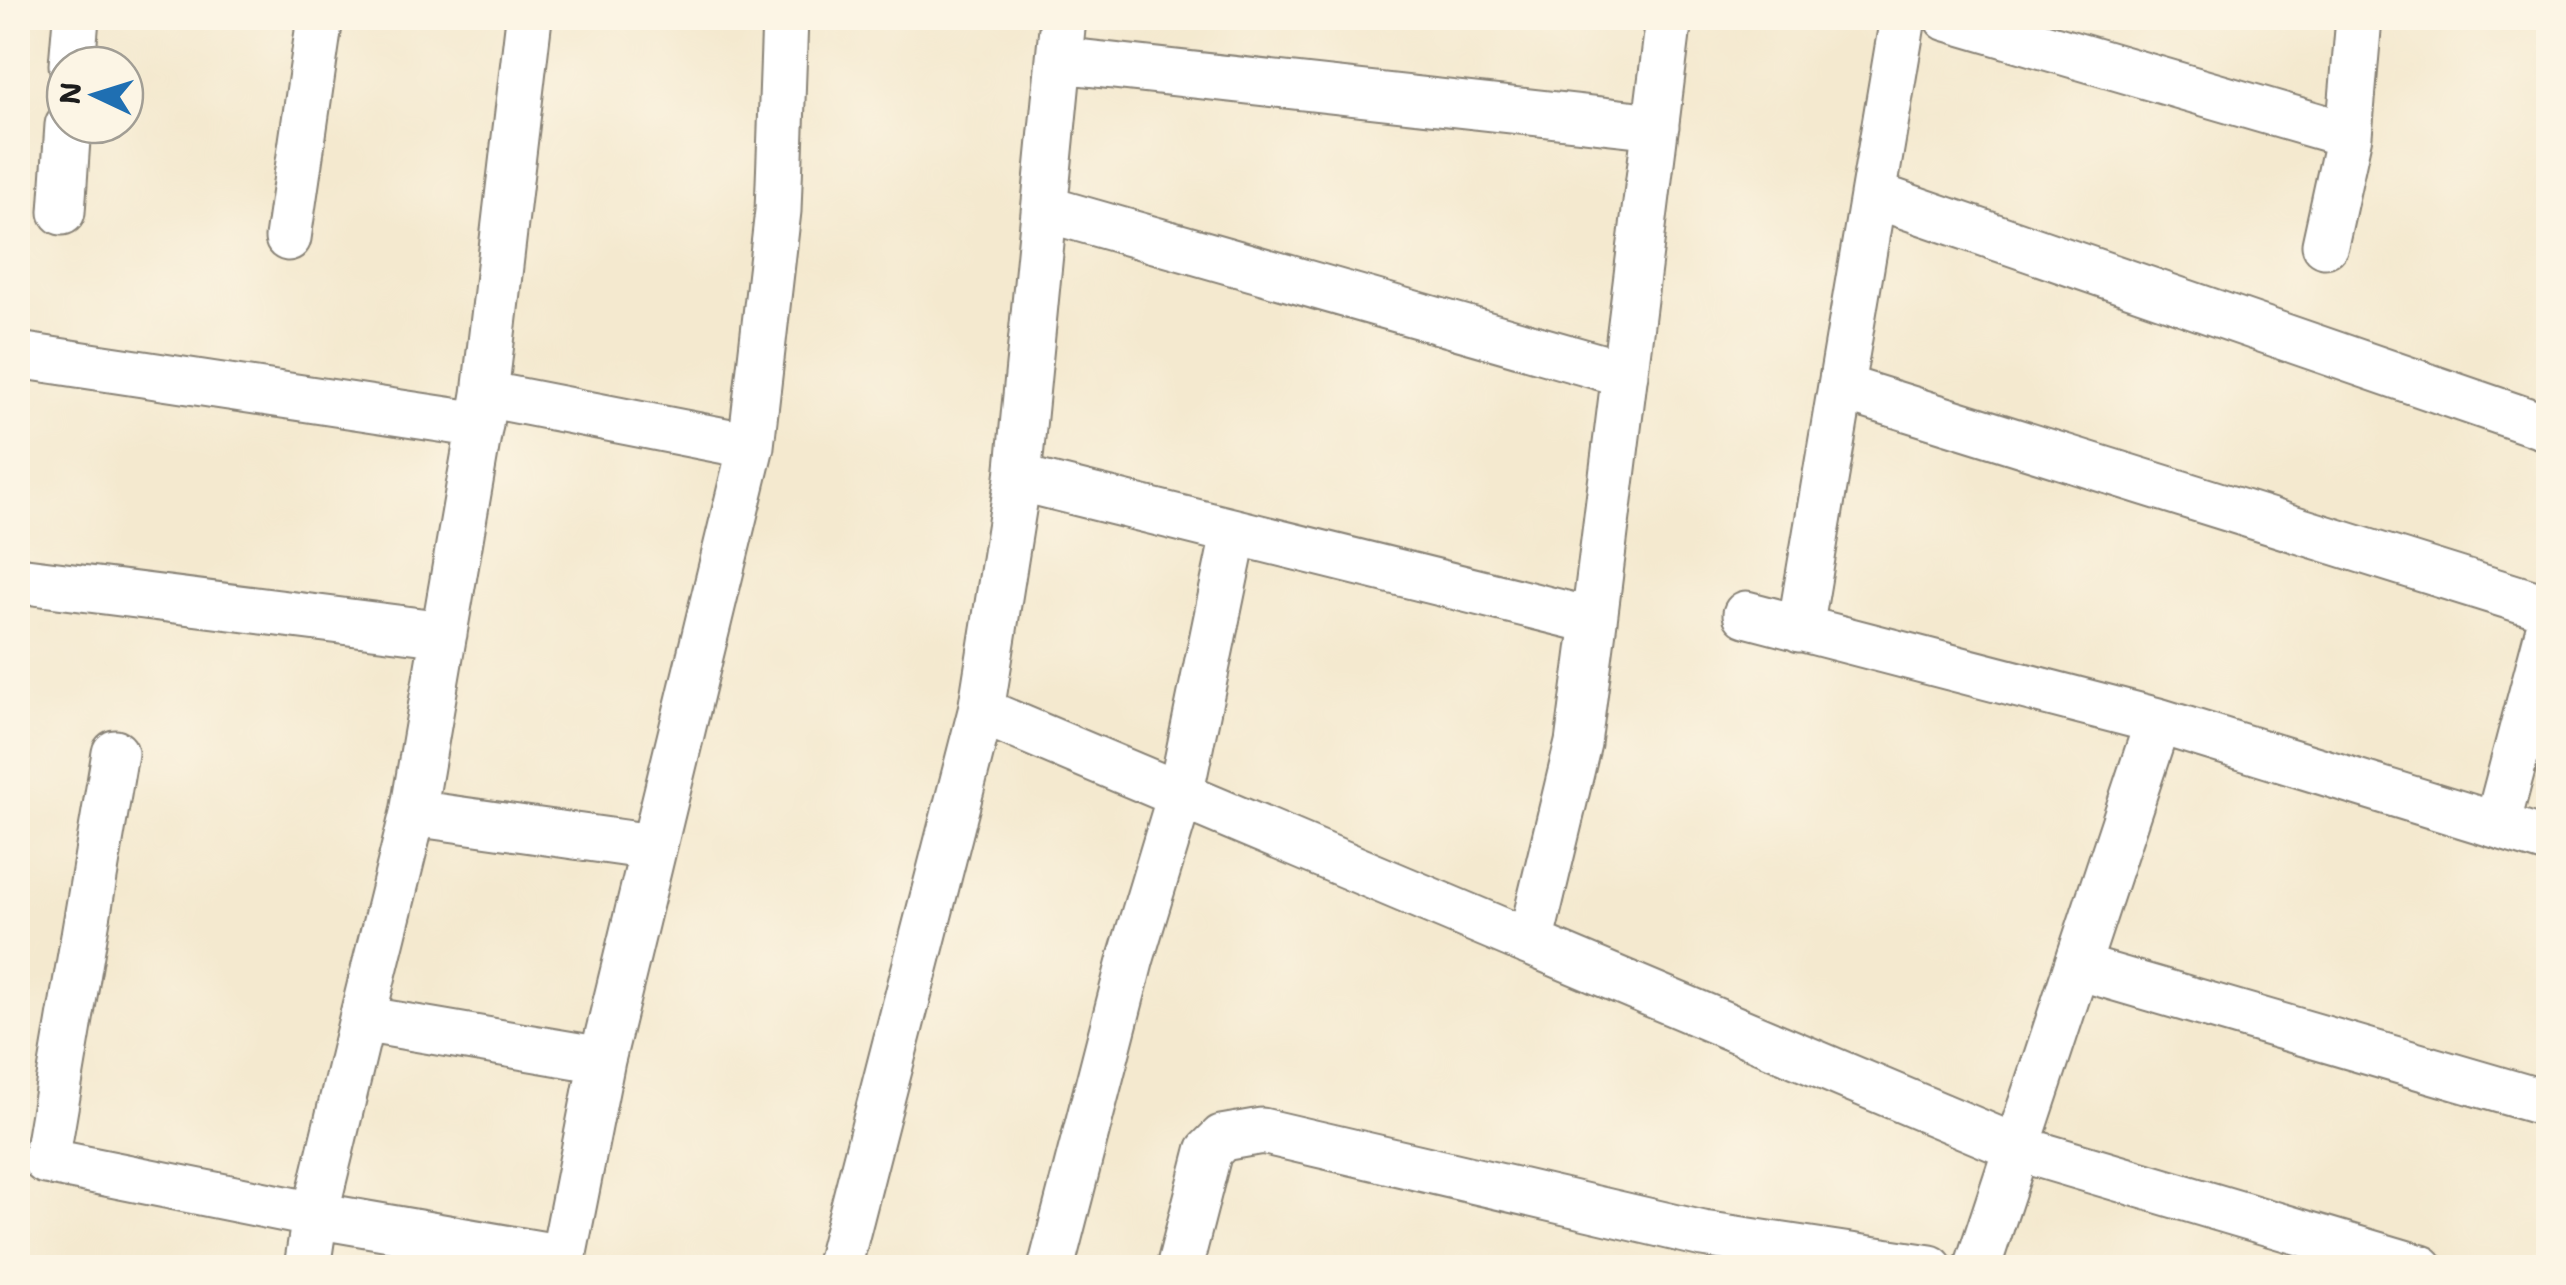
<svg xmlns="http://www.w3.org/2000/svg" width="2566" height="1285" viewBox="0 0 2566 1285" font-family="'Shantell Sans',sans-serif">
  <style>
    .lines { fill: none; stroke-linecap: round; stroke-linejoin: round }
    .street-casing { stroke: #888276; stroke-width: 49 }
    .street { stroke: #fff; stroke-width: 45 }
  </style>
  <rect width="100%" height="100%" fill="#fcf5e5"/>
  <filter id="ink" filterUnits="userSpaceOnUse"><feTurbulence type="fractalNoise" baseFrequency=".01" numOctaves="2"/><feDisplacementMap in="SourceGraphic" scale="20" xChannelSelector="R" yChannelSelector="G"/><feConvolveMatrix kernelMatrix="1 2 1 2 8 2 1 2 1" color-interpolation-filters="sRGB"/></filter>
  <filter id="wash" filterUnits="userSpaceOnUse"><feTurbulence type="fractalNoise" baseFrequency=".0048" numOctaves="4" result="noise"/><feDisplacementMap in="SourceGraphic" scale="40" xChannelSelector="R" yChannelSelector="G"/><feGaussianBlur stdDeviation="2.25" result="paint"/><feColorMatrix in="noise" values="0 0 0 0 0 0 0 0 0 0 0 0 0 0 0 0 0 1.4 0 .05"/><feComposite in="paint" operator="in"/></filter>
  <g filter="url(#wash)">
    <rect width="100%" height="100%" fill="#f4e9cf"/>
  </g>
  <g filter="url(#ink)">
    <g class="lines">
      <defs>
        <path id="street" d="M1947,18l402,117
          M1059,60l597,66
          M72,65l4,-47
          M1874,195l674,233
          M1046,209l579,165
          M62,212l6,-87
          M288,238l32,-220
          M2325,245l24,-110 10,-117
          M18,355l462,70
          M1843,388l705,220
          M485,394l44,-376
          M1018,478l576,143 75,-603
          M18,580l426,54
          M1746,614l412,107
          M1800,629l103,-611
          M981,711l37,-233 45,-460
          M115,753l-69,408 269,54 -8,53
          M2497,825l51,-193
          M652,847l-239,-34 72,-419 266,52
          M1530,943l48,-200 16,-122
          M2078,967l470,137
          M362,1019l51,-206
          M563,1258l39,-198
          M560,1268l3,-10 -248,-43 47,-196 240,41 149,-614 27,-235 7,-193
          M838,1268l143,-557 1036,437 404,120
          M1051,1268l80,-310 49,-162 54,-262
          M1179,1268l30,-117 13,-13 40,-7 441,103 227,34
          M1977,1268l181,-547 390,120"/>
      </defs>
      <use href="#street" class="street-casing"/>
      <use href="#street" class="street"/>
    </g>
  </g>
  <rect width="2566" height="1285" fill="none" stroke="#fcf5e5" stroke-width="60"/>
  <g transform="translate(95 95) rotate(274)"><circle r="48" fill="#fcf5e5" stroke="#a29e95" stroke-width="2.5"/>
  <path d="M0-8L18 38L0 25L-18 38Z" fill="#1f6fb2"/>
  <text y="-15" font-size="28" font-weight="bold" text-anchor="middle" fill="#1c1c1c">N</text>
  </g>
</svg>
